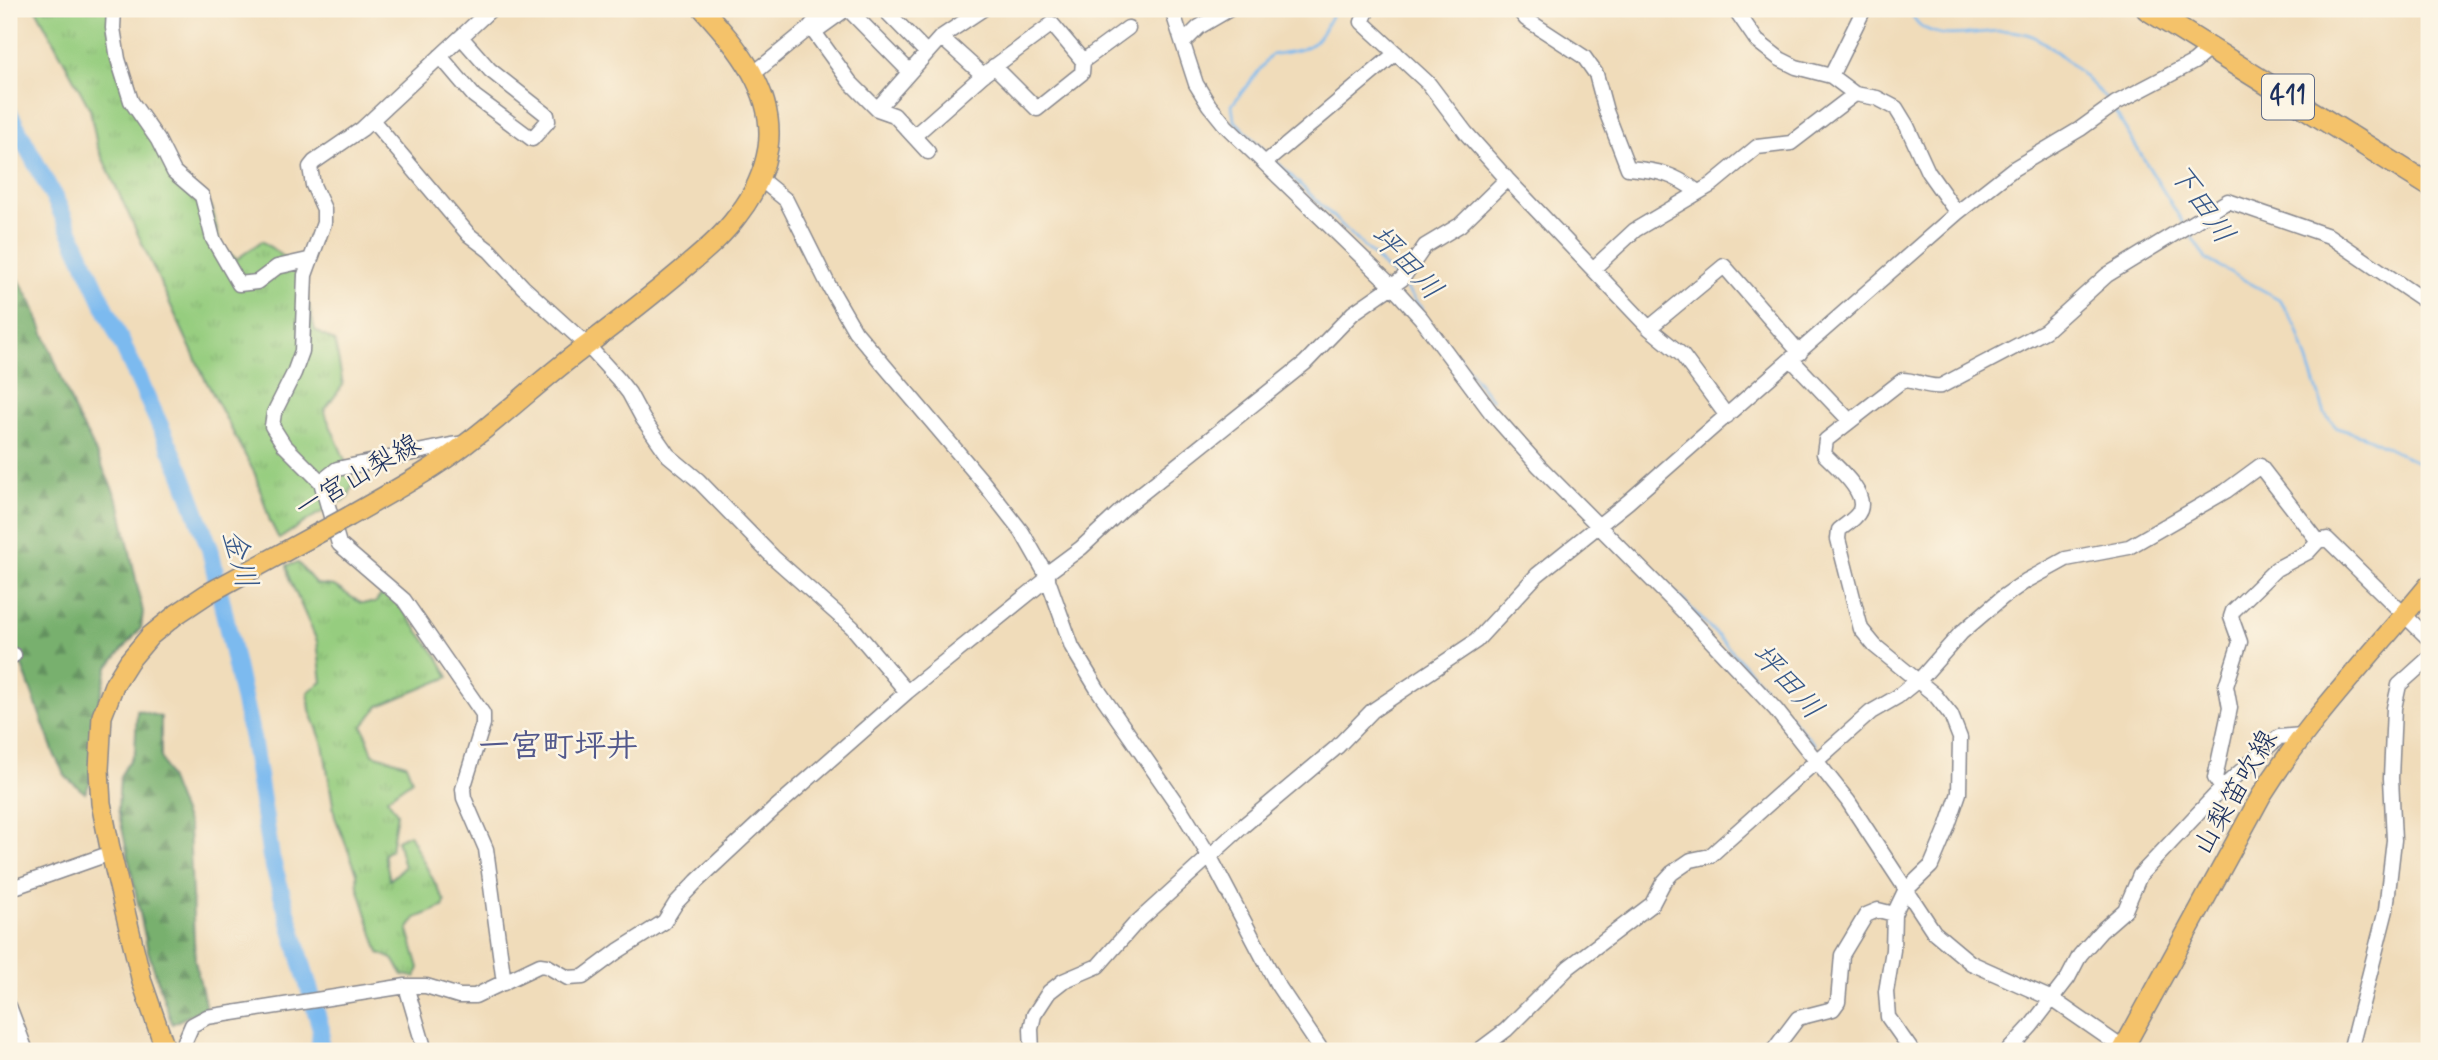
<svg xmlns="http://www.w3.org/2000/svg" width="2438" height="1060" viewBox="0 0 2438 1060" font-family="Mynerve,'Klee One',sans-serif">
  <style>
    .forest { fill: url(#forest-firs); stroke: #4a7066; stroke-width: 2 }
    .park { fill: url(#park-tufts); stroke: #587e6e; stroke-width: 2 }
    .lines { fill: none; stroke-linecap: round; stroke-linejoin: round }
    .stream { stroke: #7bbaef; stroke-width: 2.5 }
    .river { stroke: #7bbaef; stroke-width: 18 }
    .minor-casing { stroke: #86868c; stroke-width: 17 }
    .major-casing { stroke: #86868c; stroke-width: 22 }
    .highway-casing { stroke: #86868c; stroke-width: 24 }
    .minor { stroke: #fff; stroke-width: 14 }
    .major { stroke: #f4c26a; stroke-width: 19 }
    .highway { stroke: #f4c26a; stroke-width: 21 }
    .major-bridge-casing { stroke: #86868c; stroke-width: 22; stroke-linecap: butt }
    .major-bridge { stroke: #f4c26a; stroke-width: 19 }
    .labels { text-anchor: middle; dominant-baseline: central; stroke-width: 5; stroke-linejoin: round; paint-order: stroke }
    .shield { fill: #fcf5e5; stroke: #5e6a86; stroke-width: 2 }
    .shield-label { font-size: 26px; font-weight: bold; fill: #1b2f5e }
    .street-label { font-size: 28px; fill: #1b2f5e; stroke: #fcf5e5 }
    .water-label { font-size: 30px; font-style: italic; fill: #38598a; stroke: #fcf5e5 }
    .quarter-label { font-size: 32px; font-weight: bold; fill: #53598c; stroke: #fcf5e5 }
  </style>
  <defs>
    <pattern id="forest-firs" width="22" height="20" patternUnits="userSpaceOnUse" patternTransform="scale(1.75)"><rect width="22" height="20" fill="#78b06e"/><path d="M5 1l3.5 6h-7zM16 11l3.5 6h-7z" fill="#62905e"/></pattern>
    <pattern id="park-tufts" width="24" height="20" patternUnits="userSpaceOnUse" patternTransform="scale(1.75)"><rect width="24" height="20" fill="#96cd7f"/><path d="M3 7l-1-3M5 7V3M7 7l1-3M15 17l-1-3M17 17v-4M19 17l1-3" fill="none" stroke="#81b070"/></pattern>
  </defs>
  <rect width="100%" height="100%" fill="#fcf5e5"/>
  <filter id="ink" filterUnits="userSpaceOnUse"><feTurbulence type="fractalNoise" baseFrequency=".0143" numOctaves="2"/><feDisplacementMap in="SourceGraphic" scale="14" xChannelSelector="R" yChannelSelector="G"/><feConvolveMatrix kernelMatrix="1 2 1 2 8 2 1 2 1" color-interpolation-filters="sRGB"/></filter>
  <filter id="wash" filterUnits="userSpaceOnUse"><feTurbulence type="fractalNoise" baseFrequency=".00686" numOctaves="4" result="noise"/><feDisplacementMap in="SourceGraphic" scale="28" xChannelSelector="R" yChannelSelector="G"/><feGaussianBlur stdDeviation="1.57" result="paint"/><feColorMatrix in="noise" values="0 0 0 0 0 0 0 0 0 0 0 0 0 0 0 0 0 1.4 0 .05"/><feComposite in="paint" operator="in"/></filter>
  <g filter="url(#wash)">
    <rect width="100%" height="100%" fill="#f0dcba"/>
    <path class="forest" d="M9,262l23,41 45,114 13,23 30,65 23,107 -2,16 -33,39 -15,58 -3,58 -5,10 -19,-16 -11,-21 -33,-90 -13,-9z
      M137,710l24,7v40l28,71 6,133 11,46 -34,17 -24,-73 -30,-142 2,-33 15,-24z"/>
    <path class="park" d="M36,9h75l8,70 58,92 35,37 9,40 16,11 25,-18 37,27 16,62 20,12 8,43 -19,26 30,70 -6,17 -32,17 -37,24 -9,-18 -15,-47 -52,-99 -106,-229 -7,-37z
      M298,563l18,21 18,2 27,17h14l6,-8 11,1 46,61 11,20 -70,29 -16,20 10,28 33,10 6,16 -25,18 10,15 -6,37 -7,4 6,26 14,-13 -7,-27 12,-6 36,68 -2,5 -27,11 -8,12 11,38 -4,9 -12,-2 -10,-16 -14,-6 -21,-66 -1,-14 -22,-56 -12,-73 -13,-34 -2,-18 14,-10 -5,-41 -28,-63 -2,-13z"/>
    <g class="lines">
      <path class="stream" d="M1908,9c4,5 7,13 13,17 32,22 76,-6 111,10 23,10 61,48 78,67
        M2115,112l68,111
        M1265,151l-31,-31 -2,-15 39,-50c45,-7 43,-7 64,-46
        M1278,163l117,114
        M2188,231l18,28 73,40 17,26 29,89 12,14 29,9 63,31
        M1402,284l20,25
        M1458,356l34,44
        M1570,487l13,6 15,23
        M1610,527l109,110 45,50
        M1787,713l28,32"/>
      <path class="river" d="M9,113l48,90 124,268 29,78 42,189 19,119 50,172 -1,14 2,8"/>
    </g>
  </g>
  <g filter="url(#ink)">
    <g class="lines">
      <defs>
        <path id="minor" d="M114,9l-1,19 5,31 13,42 27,39 16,32 28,24 11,43 26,45 18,-2 20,-15 31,-7
          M491,9l-129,120 -48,33 -4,5 3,18 11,24v14l-19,52 -3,76 -8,22 -20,40 -2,13 12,19 37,37 18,62 65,56 79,114v10l-20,65 1,9 22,51 18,134
          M848,9l61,62
          M884,9l42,43
          M1170,9l4,7 22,68 13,21 17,21 167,161 28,31 69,93 49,55 146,147 91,97 72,91 86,131 37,31 81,36 75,52
          M1368,9l-6,13 67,62 37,49 41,46 142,149 33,27 45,61
          M1518,9l8,10 58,38 12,17 10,37 22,57c32,3 44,5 70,24
          M1735,9l22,32 23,18 16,8 35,9 24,18 22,4 19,10 11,18 21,46 29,41
          M808,29l6,-7 4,-13
          M814,32l32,-23
          M941,37l42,38
          M1183,43l16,-16 31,-18
          M440,56l34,40 58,43 16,-18 -1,-6 -57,-45 -29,-33
          M994,66l43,43 45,-36 1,-12 45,-33
          M753,74l55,-45 6,3 36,50 27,27 17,6 34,37
          M1831,76l33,-67
          M877,109l64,-72 42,-28
          M372,120l97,115 21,16 33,36 64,58 31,34 11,14 14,26 25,36 30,25 75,77 79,70 55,65
          M914,136l69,-61 69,-51 31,37
          M1265,163l131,-110
          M759,178l27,22 43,86 26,45 128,151 39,50 24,42 26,73 26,43 83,120 29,47 67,127 45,67
          M1594,268l41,-38 76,-45 46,-38 34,-4 64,-49
          M1649,328l75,-62 76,87
          M1791,359l59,62
          M321,482l16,-13 114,-24 15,-2
          M1046,574l35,-26 45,-42 179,-143 48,-50 49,-34 23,-33 35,-21 47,-46
          M9,657l5,-2
          M2222,788l-7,-10 15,-70 -4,-22 14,-44 -9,-25 2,-6 43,-42 32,-17 10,-11
          M9,889l102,-36
          M406,986l19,65
          M9,1006l17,45
          M184,1051l1,-10 7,-16 15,-8 199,-31h20l33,10h16l65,-31 7,1 21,12 15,-1 35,-26 46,-29 12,-19 21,-22 76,-71 134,-118 141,-114
          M1032,1051l-1,-22 3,-14 15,-23 14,-11 35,-15 36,-41 109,-99 94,-79 35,-36 104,-70 61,-66 91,-73 329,-289 56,-44 67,-40 36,-26 78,-41 16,-14
          M1478,1051l28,-21 63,-63 83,-63 11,-21 9,-10 19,-13 19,-4 161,-144 26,-15 26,-21 38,-43 42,-36 23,-16 40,-22 63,-12 97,-56 34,-25 58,75 9,-2 102,100
          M1773,1051l25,-33 35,-9 5,-7 4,-47 24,-40 12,-5 16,4
          M1912,1051l-24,-34 -2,-25 7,-42 1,-36 11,-23 26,-25 16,-38 12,-35 1,-55 -9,-23 -16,-20 -60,-49 -14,-17 -23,-90 1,-9c7,-6 18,-12 21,-20 7,-19 -25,-44 -36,-56l2,-14 77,-60c13,0 25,8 38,6l104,-55 62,-56 121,-74 101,35 91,62 9,4
          M2008,1051l23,-25 37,-48 12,-23 21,-24 24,-21 15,-35 82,-87 57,-51 23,-2
          M2350,1051l36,-141 8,-70 -3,-62 3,-70 5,-23 30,-27"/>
        <path id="major" d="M350,516c40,-23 81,-45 117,-73 41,-31 78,-67 119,-97 33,-25 64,-49 96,-76 20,-17 40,-33 56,-55 15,-19 26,-43 30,-67 8,-56 -30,-100 -65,-139
          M114,685l-12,31 -3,54 2,33 10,50 31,129 24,69
          M2122,1051l139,-255c48,-77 111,-141 168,-211"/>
        <path id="highway" d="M2147,9l282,176"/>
      </defs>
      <use href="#minor" class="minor-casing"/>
      <use href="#major" class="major-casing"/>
      <use href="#highway" class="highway-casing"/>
      <use href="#minor" class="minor"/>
      <use href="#major" class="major"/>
      <use href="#highway" class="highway"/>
      <defs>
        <path id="major-bridge" d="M114,685l15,-24 21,-25 27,-22 30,-20 143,-78"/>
      </defs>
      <use href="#major-bridge" class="major-bridge-casing"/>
      <use href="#major-bridge" class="major-bridge"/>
    </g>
  </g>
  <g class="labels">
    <rect class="shield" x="2262" y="74.5" width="52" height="45" rx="5"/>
    <g class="shield-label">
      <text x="2288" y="97">411</text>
    </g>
    <g class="street-label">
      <text transform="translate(358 477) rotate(-30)">一宮山梨線</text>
      <text transform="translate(2236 793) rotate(-60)">山梨笛吹線</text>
    </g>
    <g class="water-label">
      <text transform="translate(2201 204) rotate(55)">下田川</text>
      <text transform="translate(1406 263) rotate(47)">坪田川</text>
      <text transform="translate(239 559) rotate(75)">金川</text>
      <text transform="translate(1787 682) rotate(48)">坪田川</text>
    </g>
    <g class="quarter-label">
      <text x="558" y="747">一宮町坪井</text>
    </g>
  </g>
  <rect width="2438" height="1060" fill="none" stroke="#fcf5e5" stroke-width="35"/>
</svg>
